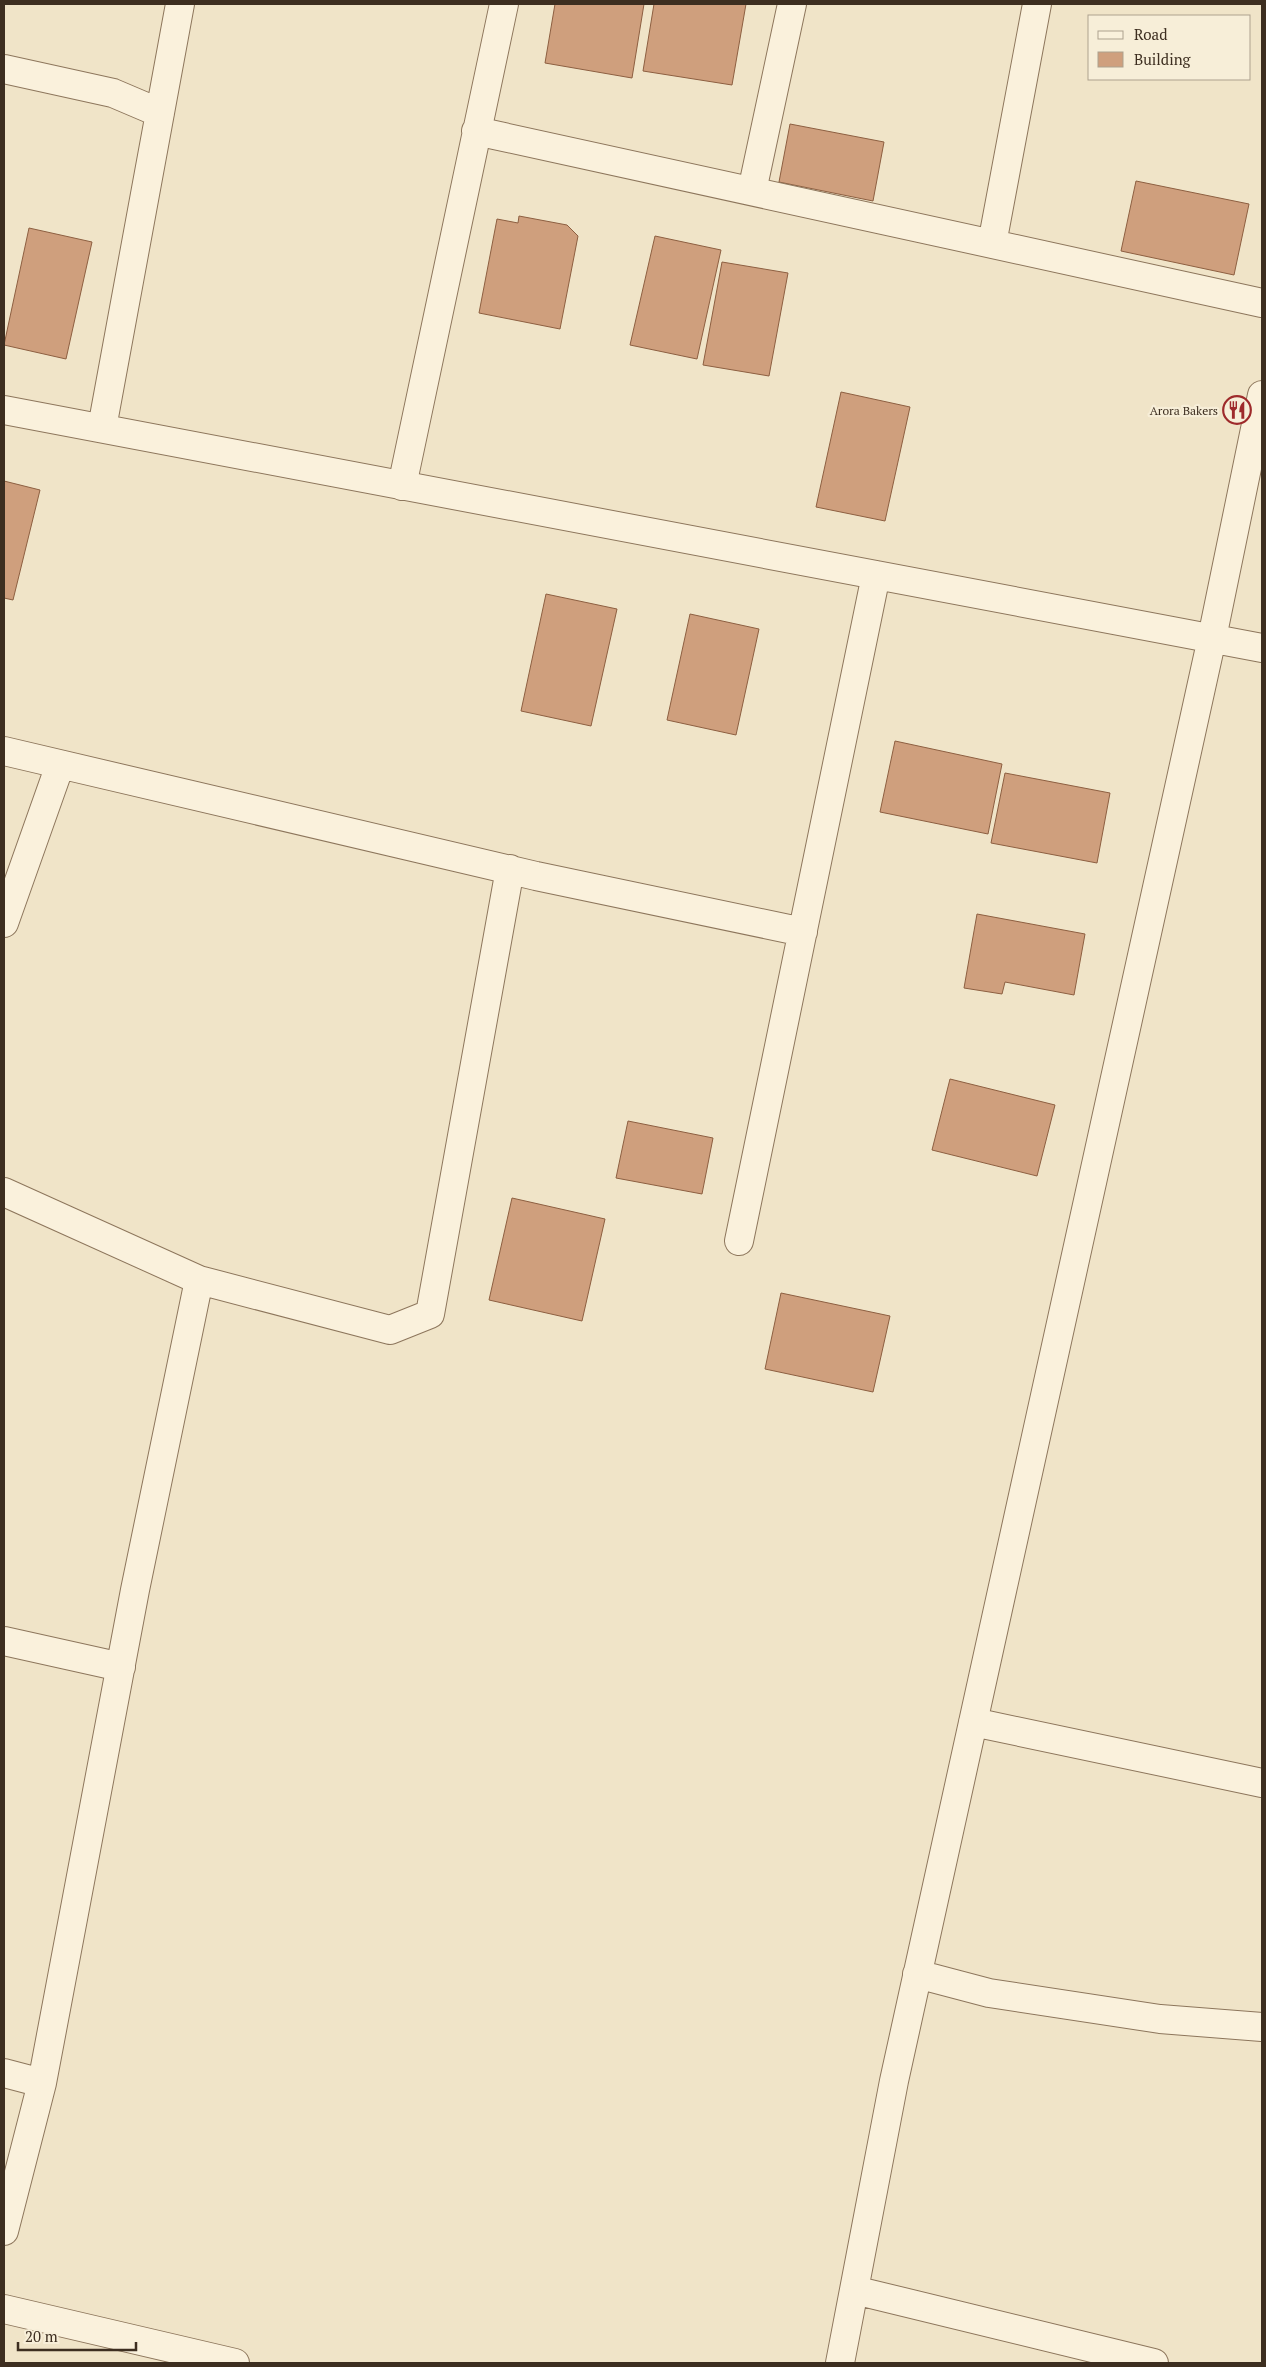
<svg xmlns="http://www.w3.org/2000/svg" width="1266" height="2367" viewBox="0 0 1266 2367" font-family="'PT Serif',serif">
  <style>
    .building { fill: #cf9f7d; stroke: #8d5f41 }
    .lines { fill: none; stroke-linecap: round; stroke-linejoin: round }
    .minor-casing { stroke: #8d765c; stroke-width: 30 }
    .minor { stroke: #faf1dc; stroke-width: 28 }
    .labels { text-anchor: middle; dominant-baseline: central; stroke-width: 4.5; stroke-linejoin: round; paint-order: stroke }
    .poi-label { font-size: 12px; fill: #3d2e20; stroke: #f7eed8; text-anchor: end }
  </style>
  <rect width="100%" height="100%" fill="#f0e4c8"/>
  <path class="building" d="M555,4h89l-12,74 -87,-15z
    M654,4h92l-14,81 -89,-14z
    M790,124l94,18 -11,59 -94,-19z
    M1136,181l113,23 -15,71 -113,-24z
    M519,216l48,9 11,11 -18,93 -81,-16 18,-94 21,4z
    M29,228l63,14 -26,117 -62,-14z
    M655,236l66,14 -24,109 -67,-14z
    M722,262l66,11 -19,103 -66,-11z
    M841,392l69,15 -25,114 -69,-14z
    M4,481l36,9 -27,110 -9,-2z
    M546,594l71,15 -26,117 -70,-15z
    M690,614l69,15 -23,106 -69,-15z
    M895,741l107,23 -14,70 -108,-22z
    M1005,773l105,20 -13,70 -106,-20z
    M977,914l108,20 -11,61 -69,-13 -3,12 -38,-6z
    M950,1079l105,26 -18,71 -105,-26z
    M628,1121l85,17 -11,56 -86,-16z
    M512,1198l93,21 -23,102 -93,-21z
    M781,1293l109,23 -17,76 -108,-23z"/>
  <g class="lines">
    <defs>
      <path id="minor" d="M4,69l109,24 47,20
        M476,131l786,172
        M752,191l40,-187
        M992,244l45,-240
        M4,410l1258,238
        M102,428l78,-424
        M402,486l102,-482
        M4,751l532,125 267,56
        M4,923l56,-158
        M4,1192l195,88 191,50 40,-16 80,-445
        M739,1241l137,-666
        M4,1641l117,26
        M973,1722l289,61
        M917,1974l72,19 171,26 102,8
        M4,2073l38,10
        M4,2231l38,-148 93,-493 64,-310
        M854,2290l300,73
        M4,2309l231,54
        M840,2363l54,-282 318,-1443 50,-243"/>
    </defs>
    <use href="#minor" class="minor-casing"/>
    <use href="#minor" class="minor"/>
  </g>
  <defs>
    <symbol id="restaurant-ring" viewBox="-11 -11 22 22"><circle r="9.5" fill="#f7eed8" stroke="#9e2a2b" stroke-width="1.5"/><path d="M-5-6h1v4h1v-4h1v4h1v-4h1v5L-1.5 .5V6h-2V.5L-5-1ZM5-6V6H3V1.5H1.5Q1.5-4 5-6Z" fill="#9e2a2b"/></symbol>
  </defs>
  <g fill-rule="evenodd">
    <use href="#restaurant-ring" x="1221" y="394" width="32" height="32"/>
  </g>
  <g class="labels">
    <g class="poi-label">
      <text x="1218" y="410">Arora Bakers</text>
    </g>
  </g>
  <rect width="1266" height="2367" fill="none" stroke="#3d2e20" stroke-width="10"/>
  <rect x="1088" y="15" width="162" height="65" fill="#f7eed8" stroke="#ada18e"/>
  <rect x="1098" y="31" width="25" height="8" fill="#faf1dc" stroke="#ada18e"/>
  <text x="1134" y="40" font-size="15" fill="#3d2e20">Road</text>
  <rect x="1098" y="52" width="25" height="15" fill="#cf9f7d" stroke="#ada18e"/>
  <text x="1134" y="65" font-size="15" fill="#3d2e20">Building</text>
  <path d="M18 2342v8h118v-8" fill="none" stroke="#3d2e20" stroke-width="2.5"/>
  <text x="25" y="2342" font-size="15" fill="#3d2e20" stroke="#f7eed8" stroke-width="4" paint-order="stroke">20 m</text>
</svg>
